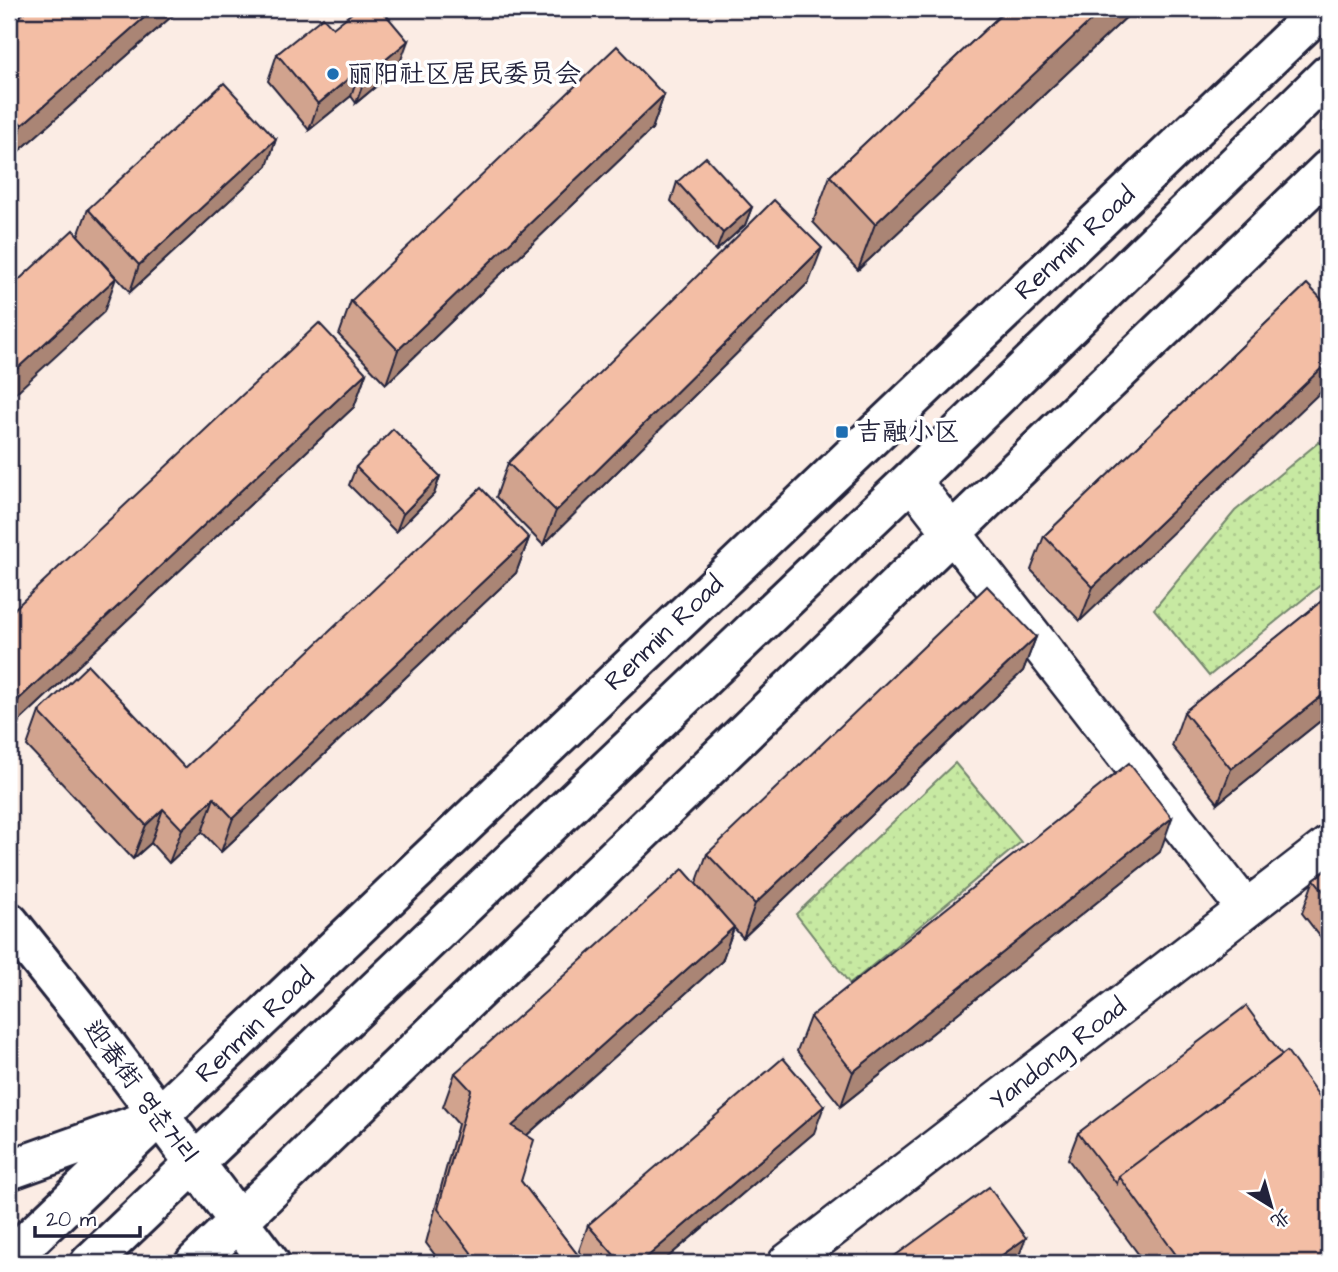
<svg xmlns="http://www.w3.org/2000/svg" width="1338" height="1272" viewBox="0 0 1338 1272" font-family="'Architects Daughter','LXGW WenKai TC','Poor Story',sans-serif">
  <style>
    .grass { fill: url(#grass-dots); stroke: #74866e; stroke-width: 2 }
    .lines { fill: none; stroke-linecap: round; stroke-linejoin: round }
    .street-casing { stroke: #22223b; stroke-width: 42 }
    .secondary-casing { stroke: #22223b; stroke-width: 44 }
    .street { stroke: #fff; stroke-width: 37 }
    .secondary { stroke: #fff; stroke-width: 38 }
    .wall { fill: #d1a38e; stroke: #22223b; stroke-width: 2 }
    .shaded-wall { fill: #aa8574; stroke: #22223b; stroke-width: 2 }
    .building { fill: #f3bea5; stroke: #22223b; stroke-width: 2 }
    .poi-dot { fill: #1f6fb2; stroke: #fff; stroke-width: 2.5 }
    .labels { text-anchor: middle; dominant-baseline: central; stroke-width: 7; stroke-linejoin: round; paint-order: stroke }
    .poi-label { font-size: 26px; fill: #22223b; stroke: #fff; text-anchor: start }
    .street-label { font-size: 26px; fill: #22223b; stroke: #fff }
  </style>
  <defs>
    <pattern id="grass-dots" width="8" height="8" patternUnits="userSpaceOnUse" patternTransform="scale(1.75)"><rect width="8" height="8" fill="#c7e9a2"/><path d="M2 2h.1M6 6h.1" fill="none" stroke="#abc88c" stroke-width="1.8" stroke-linecap="round"/></pattern>
  </defs>
  <rect width="100%" height="100%" fill="#fbece4"/>
  <filter id="ink" filterUnits="userSpaceOnUse"><feTurbulence type="fractalNoise" baseFrequency=".0143" numOctaves="2"/><feDisplacementMap in="SourceGraphic" scale="14" xChannelSelector="R" yChannelSelector="G"/><feConvolveMatrix kernelMatrix="1 2 1 2 8 2 1 2 1" color-interpolation-filters="sRGB"/></filter>
  <g filter="url(#ink)">
    <path class="grass" d="M1319,442l10,12v124l-120,98 -55,-67 81,-98z
      M955,763l66,79 -171,142 -54,-70z"/>
    <g class="lines">
      <defs>
        <path id="street" d="M911,480l335,429
          M787,1263l542,-418"/>
        <path id="secondary" d="M9,922l80,100 181,241
          M9,1170l138,-49
          M9,1259l1312,-1250
          M90,1263l821,-783 418,-406
          M195,1263l1134,-1094"/>
      </defs>
      <use href="#street" class="street-casing"/>
      <use href="#secondary" class="secondary-casing"/>
      <use href="#street" class="street"/>
      <use href="#secondary" class="secondary"/>
    </g>
    <path class="wall" d="M28,9h152l-170,150 -1,-1v-132z
      M622,9h14l-10,6z
      M1007,9h128l-277,261 -45,-48 17,-46z
      M277,54l121,14 -42,35 -5,-7 -42,34 -41,-49z
      M664,95l-12,34 -266,255 -47,-49 12,-34z
      M276,139l-9,27 -137,126 -52,-56 10,-27z
      M677,182l75,25 -7,18 -29,26 -45,-50z
      M1329,273v23l-6,-7z
      M809,282l-266,263 -47,-48 12,-34z
      M1307,284l-227,337 -49,-51 13,-34z
      M366,373l-12,34 -345,324v-129l6,7z
      M356,467l84,9 -6,18 -38,38 -47,-47z
      M529,538l-13,35 -295,279 -19,-20 -33,31 -18,-20 -18,16 -106,-113 12,-34 146,56z
      M1329,595v119l-111,89 -46,-57 12,-34z
      M1036,637l-13,34 -280,267 -9,-10 -12,33 -195,174 -6,46 63,82h-143l-15,-20 32,-119 -15,-17 12,-34 241,-189 11,-30z
      M1160,852l-319,254 -44,-55 13,-34z
      M1329,868v80l-27,-35 12,-34z
      M814,1133l-153,130h-72l-10,-12 9,-26z
      M1078,1133l251,130h-184l-77,-104z"/>
    <path class="shaded-wall" d="M154,9h26l-170,150 12,-34z
      M628,9h8l-10,6z
      M1103,9h32l-277,261 17,-46z
      M408,41l-10,27 -42,35 10,-27z
      M360,69l-9,27 -42,34 9,-26z
      M664,95l-12,34 -266,255 12,-34z
      M276,139l-9,27 -137,126 9,-27z
      M752,207l-7,18 -29,26 7,-18z
      M822,248l-13,34 -266,263 13,-34z
      M116,278l-12,34 -95,87v-23z
      M1329,361v23l-249,237 13,-34z
      M366,373l-12,34 -345,324v-5l10,-27z
      M440,476l-6,18 -38,38 7,-18z
      M529,538l-13,35 -295,279 12,-34z
      M1036,637l-13,34 -280,267 12,-34z
      M1329,690v24l-111,89 13,-34z
      M214,798l-12,34 -33,31 13,-34z
      M163,809l-12,34 -18,16 13,-34z
      M1172,818l-12,34 -319,254 12,-34z
      M734,927l-12,34 -223,199 13,-34z
      M824,1106l-10,27 -153,130h-21z
      M1026,1238l-10,25h-25z"/>
    <path class="building" d="M28,9h126l-132,116 -13,-15v-84z
      M357,9h24l27,32 -42,35 -6,-7 -42,35 -41,-50 46,-37 10,11z
      M1007,9h96l-228,215 -45,-48z
      M617,46l47,49 -266,255 -47,-49z
      M224,83l52,56 -137,126 -51,-56z
      M706,157l46,50 -29,26 -46,-51z
      M774,200l48,48 -266,263 -48,-48z
      M73,230l43,48 -107,98v-87z
      M1307,284l22,23v54l-236,226 -49,-51z
      M319,323l47,50 -347,326 -10,-11v-74z
      M393,429l47,47 -37,38 -47,-47z
      M481,488l48,50 -296,280 -19,-20 -32,31 -19,-20 -17,16 -107,-113 49,-47 97,103z
      M987,586l49,51 -281,267 -48,-50z
      M1329,595v95l-98,79 -47,-57z
      M9,602l6,7 -6,5z
      M1129,763l43,55 -319,254 -43,-55z
      M1329,868v30l-15,-19z
      M683,869l51,58 -222,199 22,14 -13,41 63,82h-105l-41,-54 33,-119 -16,-17z
      M1246,1006l36,49 -163,121 -2,8 -39,-51z
      M1287,1051l42,59v153h-147l-63,-87z
      M783,1058l41,48 -184,157h-19l-33,-38z
      M989,1187l37,51 -35,25h-106z"/>
  </g>
  <g class="poi-dot">
    <circle cx="333" cy="74" r="7"/>
    <rect x="835" y="425" width="14" height="14" rx="3.5"/>
  </g>
  <g class="labels">
    <g class="poi-label">
      <text x="347" y="74">丽阳社区居民委员会</text>
      <text x="856" y="432">吉融小区</text>
    </g>
    <g class="street-label">
      <text transform="translate(1075 243) rotate(-43)">Renmin Road</text>
      <text transform="translate(664 633) rotate(-44)">Renmin Road</text>
      <text transform="translate(255 1025) rotate(-44)">Renmin Road</text>
      <text transform="translate(1058 1054) rotate(-38)">Yandong Road</text>
      <text transform="translate(141 1092) rotate(53)">迎春街 영춘거리</text>
    </g>
  </g>
  <rect width="1338" height="1272" fill="none" stroke="#fff" stroke-width="35"/>
  <rect x="18" y="18" width="1303" height="1237" fill="none" stroke="#22223b" stroke-width="2.5" filter="url(#ink)"/>
  <g transform="translate(1271 1206) rotate(143)" stroke="#ffffff" stroke-width="5" paint-order="stroke">
  <path d="M0-5L12 26L0 18L-12 26Z" fill="#22223b"/>
  <text y="-10" font-size="19" font-weight="bold" text-anchor="middle" fill="#22223b">北</text>
  </g>
  <path d="M35 1226v10h105v-10" fill="none" stroke="#22223b" stroke-width="3.5"/>
  <text x="46" y="1226" font-size="21" fill="#22223b" stroke="#ffffff" stroke-width="5" paint-order="stroke">20 m</text>
</svg>
